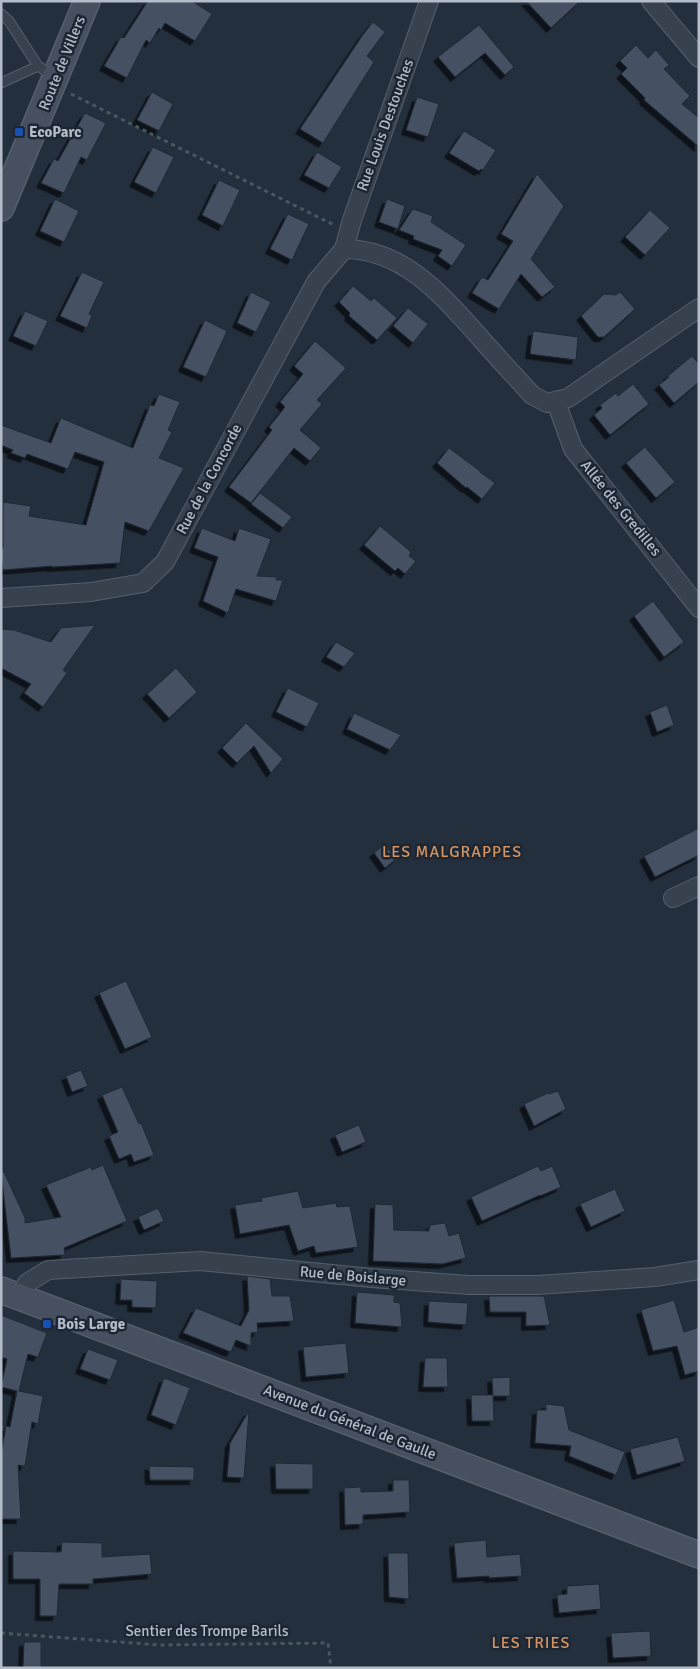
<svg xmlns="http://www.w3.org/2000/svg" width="700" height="1669" viewBox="0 0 700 1669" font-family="Signika,sans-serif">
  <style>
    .building { fill: #455162; stroke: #1f2835; filter: url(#shadow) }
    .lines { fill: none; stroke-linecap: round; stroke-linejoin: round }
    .lane-casing { stroke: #565f6c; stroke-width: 11 }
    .street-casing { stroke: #565f6c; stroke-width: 20 }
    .secondary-casing { stroke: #565f6c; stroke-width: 28 }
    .path { stroke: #44595c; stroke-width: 3; stroke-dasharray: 4 4; stroke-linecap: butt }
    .lane { stroke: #38414e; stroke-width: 9 }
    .street { stroke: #38414e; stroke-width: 18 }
    .secondary { stroke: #465061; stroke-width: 25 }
    .transit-dot { fill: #1a4fb4; stroke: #1d2633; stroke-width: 2 }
    .labels { text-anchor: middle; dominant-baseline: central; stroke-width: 5; stroke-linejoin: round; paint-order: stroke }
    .street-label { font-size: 15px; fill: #b4bcc9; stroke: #1d2633 }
    .poi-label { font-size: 15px; font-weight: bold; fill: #b4bcc9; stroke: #1d2633; text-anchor: start }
    .neighbourhood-label { font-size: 16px; letter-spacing: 1px; fill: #d59563; stroke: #1d2633 }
  </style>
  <defs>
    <filter id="shadow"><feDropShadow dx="-4.5" dy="4.5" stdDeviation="0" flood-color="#0009"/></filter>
  </defs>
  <rect width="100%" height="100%" fill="#242f3e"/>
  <path class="building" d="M148,1h44l20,13 -17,27 -30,-18 -4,7 -2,-2 -9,15 -4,-3 -19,38 -23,-12 17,-29 3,1z
    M526,1h54l-29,27z
    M373,22l12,10 -18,24 7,6 -51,81 -23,-14 62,-93z
    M479,25l35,42 -9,8 -20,-22 -30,24 -17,-20z
    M636,45l12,13 8,-8 13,15 -5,4 26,27 -8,8 17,14v29l-55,-47 1,-2 -24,-24 6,-6 -7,-7z
    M152,92l21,12 -14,27 -22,-11z
    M417,97l22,7 -11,33 -22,-7z
    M85,113l21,10 -19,37 -6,-3 -17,36 -23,-10 13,-24 4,2z
    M464,131l32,19 -13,20 -2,-1 -2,2 -30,-18z
    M153,147l21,10 -18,36 -22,-11z
    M317,152l25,15 -13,21 -25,-13z
    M537,174l27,32 -33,53 24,28 -13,10 -21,-23 -22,35 -27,-16 10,-16 6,3 25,-39 -12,-7z
    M219,180l21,10 -17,36 -21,-11z
    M55,199l24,12 -15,31 -24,-11z
    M387,199l18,7 -7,23 -19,-7z
    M413,209l20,7 -2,6 35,23 -14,21 -14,-10 4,-6 -29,-11 1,-3 -15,-6z
    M650,210l20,18 -25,27 -20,-18z
    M288,214l21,10 -17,36 -22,-11z
    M82,272l22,10 -15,32 3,2 -5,12 -27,-12z
    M353,286l18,15 3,-3 23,20 -20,22 -28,-24 1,-3 -11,-11z
    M251,292l20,10 -15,30 -19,-9z
    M620,292l15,17 -31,28h-6l-17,-21 23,-22 12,1z
    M408,308l20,16 -15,19 -20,-17z
    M25,311l23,10 -12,25 -23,-10z
    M205,320l22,11 -21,46 -23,-10z
    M533,331l45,6 -2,23 -46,-6z
    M315,341l31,27 -29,32 5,4 -22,26 21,18 -11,13 -16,-13 -43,55 -22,-16 43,-57 -3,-3 16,-20 -5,-5 23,-28 -9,-8z
    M692,356l7,8v18l-25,21 -15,-18 10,-8 -1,-1z
    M633,384l16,20 -39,31 -16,-20 8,-7 -2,-3 16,-12 2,3z
    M159,394l21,8 -12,28 4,2 -13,26 25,10 -35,63 -24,-9 -5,41 -68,4v-1l-49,4 -2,-14v-8h2v-46l28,4 -2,10 57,9 18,-63 -29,-10 -7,17 -41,-15 -2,4 -14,-5 2,-3 -12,-5v-20l50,18 10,-25 72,30 17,-43 4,1z
    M645,447l30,35 -19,16 -30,-35z
    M449,448l31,23v1l15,11 -13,16 -15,-12 -1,1 -29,-25z
    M260,493l32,24 -9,11 -32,-24z
    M380,526l31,26 -2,4 7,5 -11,13 -7,-6 -3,3 -31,-26z
    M202,528l33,13 4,-13 32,11 -14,37 20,1 -1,3h7l-7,21 -40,-12 -8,24 -25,-12 15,-44 -24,-9z
    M653,601l31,41 -20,15 -30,-41z
    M95,625l-32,45 4,3 -24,34 -19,-14 7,-9 -30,-16v-39l13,1 37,12 10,-14z
    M336,642l19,11 -11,14 -18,-10z
    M176,668l21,24 -28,26 -22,-24z
    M288,688l31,15 -12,24 -31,-15z
    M667,705l7,20 -17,7 -7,-20z
    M354,713l47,22 -11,15 -43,-21z
    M246,723l37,36 -12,14 -17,-27 -17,17 -15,-15z
    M699,828v27l-44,22 -11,-21z
    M385,844l11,15 -11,9 -11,-15z
    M126,981l26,56 -27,12 -26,-56z
    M81,1070l7,16 -16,6 -6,-16z
    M122,1087l17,37 2,-1 13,32 -20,7 -3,-8 -12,5 -10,-23 9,-4 -16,-37z
    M558,1091l8,18 -32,17 -10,-22 24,-11 1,1z
    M359,1125l7,17 -24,10 -7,-17z
    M103,1165l24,56 -63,27 1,7 -54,3 -10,-86h3l21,46v5l36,-6 -15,-32 45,-18 1,3z
    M538,1166l3,5 11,-5 9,21 -21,9v-1l-58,26 -11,-24z
    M615,1189l10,22 -34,16 -11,-23z
    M298,1191l5,17 33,-5 1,4 13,-1 8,41 -42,6 -2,-7 -16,5 -9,-26 -49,9 -5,-29 27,-4 -1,-3z
    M375,1204l18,1 1,25 35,1v-3h1v-3l15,-2 4,13 10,-3 7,25 -24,6 -69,-3z
    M158,1208l6,13 -20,9 -6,-13z
    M247,1276l23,3 2,17h18l4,25 -37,2 1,9 -7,1v13l-15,-6 -5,12 -48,-19 13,-25 45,18 8,-16z
    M121,1279l36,2 -1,27 -24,-1v-7h-12z
    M357,1292l37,3v7l6,1 2,24 -47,-4z
    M489,1296h55l6,29 -24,1v-14h-36z
    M674,1300l10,32 15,-5v44l-14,4 -8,-29 -24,5 -12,-41z
    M429,1301l39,2 -2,22 -38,-3z
    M1,1315l46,18 -9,24 -10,-3 -9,37 24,5 -5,28 -6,-2 -7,44 -7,-1 3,54h-20v-65l5,-28 4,1 7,-36 -16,-4 6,-28 -6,-2z
    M346,1343l3,30 -43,4 -3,-30z
    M88,1349l30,11 -8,20 -30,-11z
    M425,1358h22l1,29h-25z
    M510,1377v19h-17l1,25h-22l-1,-26h22l-1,-17z
    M164,1378l26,10 -14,37 -25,-10z
    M546,1404l18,2 5,24 56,22 -9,23 -47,-19 2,-10 -36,-3 2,-33h9z
    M249,1411l-5,67 -17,-1 3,-34z
    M678,1437l7,24 -48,14 -7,-26z
    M275,1463l38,1v25h-37z
    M149,1466l45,1v13h-44z
    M393,1480h16l1,32 -47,3v9l-18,1 -1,-37 17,-1v5l32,-1z
    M486,1540l1,17 33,-3 2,22 -33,2v-2l-32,2 -3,-35z
    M62,1542l40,1v14l48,-3 2,20 -59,5v5h-34l-2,32h-17v-37h-27v-28l48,1z
    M388,1553h20l1,46 -20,-2z
    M599,1584l2,25 -42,4 -2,-18 10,-1v-8z
    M650,1631l1,25 -38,2 -2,-25z
    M24,1642h17v26h-18z"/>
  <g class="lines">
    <defs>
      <path id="lane" d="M1,14l8,7 29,45 16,10
        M1,83l37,-17"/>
      <path id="street" d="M651,1l48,57
        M344,249c58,0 96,44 132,84 18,21 37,41 56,62l15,8 21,-5 131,-90
        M556,402l17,47 126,159
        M1,598l90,-6 52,-9 22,-21 151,-280 28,-33 8,-29 77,-219
        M673,898l26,-12
        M20,1297l7,-14 21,-13 152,-9 172,17 97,7h68l118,-8 44,-7"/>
      <path id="secondary" d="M1,208l86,-207
        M1,1290l698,265"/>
    </defs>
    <use href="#lane" class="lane-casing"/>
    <use href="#street" class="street-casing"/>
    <use href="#secondary" class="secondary-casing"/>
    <path class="path" d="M71,94l263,131
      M1,1633l158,12 169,-2 3,25"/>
    <use href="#lane" class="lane"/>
    <use href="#street" class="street"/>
    <use href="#secondary" class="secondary"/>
  </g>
  <g class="transit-dot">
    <rect x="14" y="127" width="10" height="10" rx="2.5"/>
    <rect x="42" y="1319" width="10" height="10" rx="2.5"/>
  </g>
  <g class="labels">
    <g class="street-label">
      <text transform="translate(62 63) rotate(-68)">Route de Villers</text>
      <text transform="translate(385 125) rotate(-70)">Rue Louis Destouches</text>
      <text transform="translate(209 479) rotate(-62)">Rue de la Concorde</text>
      <text transform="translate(621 508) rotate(51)">Allée des Gredilles</text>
      <text transform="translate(353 1276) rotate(5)">Rue de Boislarge</text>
      <text transform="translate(350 1422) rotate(21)">Avenue du Général de Gaulle</text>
      <text x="207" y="1631">Sentier des Trompe Barils</text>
    </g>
    <g class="poi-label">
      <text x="29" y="132">EcoParc</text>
      <text x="57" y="1324">Bois Large</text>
    </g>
    <g class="neighbourhood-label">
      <text x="452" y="852">LES MALGRAPPES</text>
      <text x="531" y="1643">LES TRIES</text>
    </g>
  </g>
  <rect width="700" height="1669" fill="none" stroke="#b4bcc9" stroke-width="5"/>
</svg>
